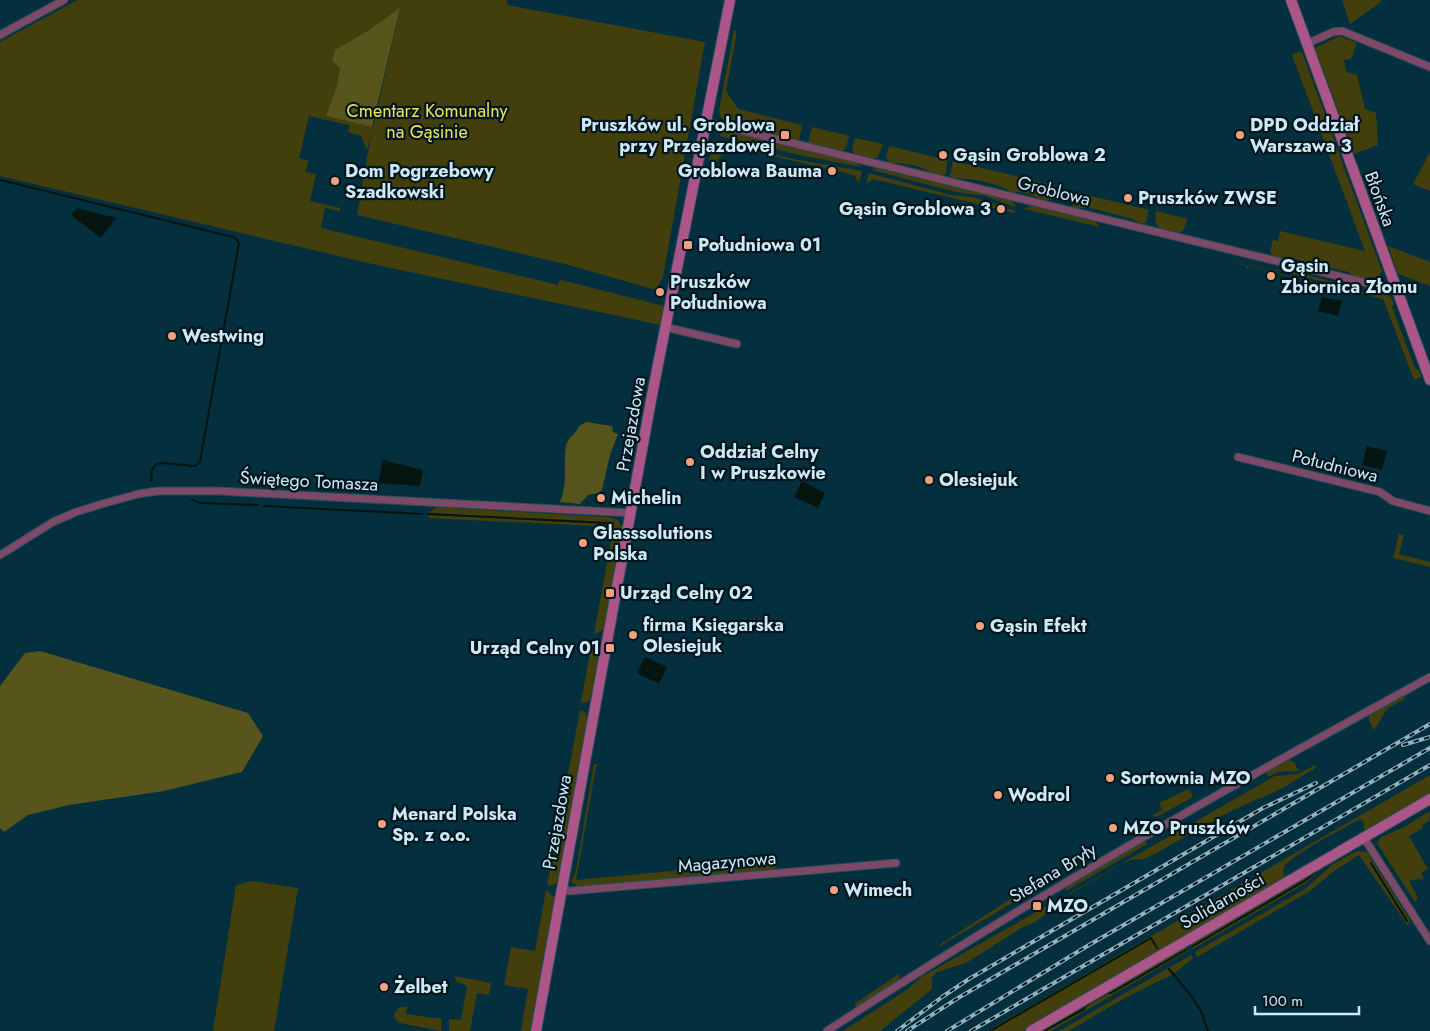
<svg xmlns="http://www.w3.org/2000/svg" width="1430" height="1031" viewBox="0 0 1430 1031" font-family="Jost,sans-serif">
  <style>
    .green { fill: #423f0c; fill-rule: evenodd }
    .forest { fill: #58551c }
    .water { fill: #06150f }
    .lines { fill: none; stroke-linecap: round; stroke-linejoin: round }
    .stream { stroke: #06150f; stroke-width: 2 }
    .street-casing { stroke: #234d5b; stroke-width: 9 }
    .secondary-casing { stroke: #234d5b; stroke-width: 12 }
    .street { stroke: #7e4867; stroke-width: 7 }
    .secondary { stroke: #ab5588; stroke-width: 10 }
    .rail-casing { stroke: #92b2bf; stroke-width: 4 }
    .rail { stroke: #02161e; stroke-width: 2; stroke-dasharray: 5.5; stroke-linecap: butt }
    .poi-dot { fill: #f1a17c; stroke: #02161e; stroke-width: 2 }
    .labels { text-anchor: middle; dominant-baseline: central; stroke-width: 4.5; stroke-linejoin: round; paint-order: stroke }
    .park-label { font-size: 18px; fill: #eee559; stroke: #02161e }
    .poi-label { font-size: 18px; font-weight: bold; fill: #cee9f5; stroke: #02161e; text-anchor: start }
    .street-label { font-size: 18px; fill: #cee9f5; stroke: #02161e }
  </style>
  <rect width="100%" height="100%" fill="#032f3e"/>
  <path class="green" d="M77,0h430v5l198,37 -42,235 -7,13 -91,-26 -208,-49 15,-86 -5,21 -6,-14 -13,-4 1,-7 -40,-9 -10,42 10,3 -4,11 11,2 -6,27 30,7v3l-15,-3 -4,20 237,57 1,-4 2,-1 103,26 -3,19 -289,-61 -372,-88v-134zM400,9l-27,118 -46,-11 9,-27 4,-21 28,-37z
    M1342,0h38l1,2 -31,22z
    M734,30l3,1 -11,60 12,18 64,16 -3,16 -12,-3 1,-4 -6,-2 -1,4 -58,-14 1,-2 -3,-2 -2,-8z
    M1339,36l18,7 -6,16 -7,1 2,12 11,3 8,34 11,4 2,32 -24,9 -39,-106z
    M1300,51l2,1 80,219 -3,6h-9v3l-12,-2 -10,-6 -61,-15h-13l-4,-5 3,-12 5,1 2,-10 85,20 -73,-196z
    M812,127l37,9 -3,12 -4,3 -34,-8z
    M721,129l135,33 5,5 -62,-12 -79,-19z
    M855,138l28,6 -5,13 -5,2 -18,-5 -3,-4z
    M714,140l84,20 64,11 -3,12 -5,-8 -120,-28 -15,11 -2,5 -8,-2z
    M889,146l58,14 -1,14c-9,4 -18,-4 -27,-7 -10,-3 -19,-4 -29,-4l-4,-5z
    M1430,152v39l-17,-7z
    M953,161l100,24v9l-4,6c-13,1 -20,-11 -36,-7 -14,-10 -44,-15 -61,-15l-2,-2z
    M875,168l134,32 5,3 1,4 -29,-11 -30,-4 -84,-22z
    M869,173l82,22 20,2 16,4 28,10v2l-142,-34 -7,5z
    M1071,191l78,19 -3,12 -4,2 -13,-6 -39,-10h-15l-5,-5z
    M1031,206l63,14 6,7 -76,-18z
    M1156,211l32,8 -5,12 -5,2 -18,-4 -5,-7z
    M1388,246l42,16v24l-32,-12z
    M1217,257l68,15h10l74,19 -36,-7z
    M1217,259l116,27 14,1 6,3 14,3 5,-2 18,5 4,8 -2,3 23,61 4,2 2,7 -7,3 -31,-81 -133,-32 -3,2 -1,-3z
    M436,507l172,10 10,3 5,8 -11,64 -3,-1 -1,5 3,1 -6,31 -4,3 -7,3 19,-105 -17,-3 -168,-8 1,-3 178,9v-1l-178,-10z
    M1399,534l5,1 -5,19 31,8v5l-37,-9z
    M592,642c3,3 7,5 8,9 2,9 -6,45 -12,51l-6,1 -1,-1z
    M1403,696l2,3 -17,9 -14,22 -5,-9v-6z
    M580,710l5,2 3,9 -28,154 -4,9 -9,2z
    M1289,760l5,2 5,9 -21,1 -10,5 -2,-5z
    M594,764h5l-3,3 -20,113 202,-19v4l-4,4 -198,18v-2l-5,-3 5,-12z
    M1317,764l-3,5 -33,20 -48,21 -82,46c-9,5 -18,2 -26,6l-55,32h-2l207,-118 23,-2z
    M1430,775v20l-66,38v-10l-4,-4c-16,9 -67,35 -76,48 -2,4 0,8 1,12l-262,152h-36z
    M1189,789l4,8 -36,20 -5,-1 10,-6 -3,-7z
    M1430,811l-1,10 -7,4 1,3 -14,8 19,33 -7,4 3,5 -3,2 -1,-2 -7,3 -1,-2 -3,2 8,15v4l-2,2 -38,-59 4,-6 23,-10z
    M1144,840l3,4 -81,47 -1,-1 3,-4z
    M1357,851l10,1 43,68 -2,6 -49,-71 -25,16 -24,20 -113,66 -2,-5 110,-63 28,-25z
    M1331,861l-25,22 -113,66 -2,-5z
    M1046,876l3,5 -109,65 -1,-1z
    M252,881l46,7 -24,143h-61l23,-146z
    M546,890l8,7 1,5 -23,129h-11l7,-42 -24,-4 7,-38 24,4z
    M1059,899l-2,8 -25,17 -9,3 -57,36 -19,6 -11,4 -4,5v11l-52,42h-37l65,-42 13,-12z
    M1183,947h3l2,4 -137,80h-13z
    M1191,955l2,4c-9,5 -16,14 -25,18 -35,15 -67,35 -99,54h-10z
    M899,974l1,4 -2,3 -38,25h-4l-2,-2z
    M454,976l37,7 -2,12 -12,-2 -7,38h-21v-12l12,1 6,-34 -10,-4z
    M399,1007h8l-1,7 36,5 -1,12 -41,-8 -5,-4 -1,-5z"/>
  <path class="forest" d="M400,8l-28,119 -46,-11 10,-27 4,-21 -8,-7 3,-11 33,-19z
    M586,422l26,4 1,6 5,2 -8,21 -8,35 -4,3 -10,2 -8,9 -20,-2c8,-18 3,-37 6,-56 2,-9 10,-12 13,-20z
    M40,651l208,62 15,23 -21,36 -78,19 -95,14 -41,10 -24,17 -4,-4v-142l25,-33z"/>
  <path class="water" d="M77,208l39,10 -15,20 -30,-23z
    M1322,297l20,4 -4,15 -20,-5z
    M1367,446l20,5 -5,19 -20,-5z
    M383,460l40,10 -3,16 -42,-3z
    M802,481l23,12 -7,15 -24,-11z
    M645,657l22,10 -8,17 -22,-11z"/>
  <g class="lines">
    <path class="stream" d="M0,180l229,56 5,1 5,6 -39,219 -5,4 -31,-3 -8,1 -4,6 -1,11
      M192,500l8,3 58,2
      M264,506l159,8
      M429,514l179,9
      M1371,863l36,58
      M1193,946l113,-66 16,-13
      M1169,969l23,28 10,16 6,18
      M990,1031l161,-93 6,10
      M1044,1031l40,-22 1,-3 22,-13h4l75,-43"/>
    <defs>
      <path id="street" d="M0,35l64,-35
        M1306,44l27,-12 9,-1 88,36
        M706,122l673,164 8,1 7,-2
        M665,327l72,17
        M1238,457l142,35 13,9 37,10
        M0,555l53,-33 23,-10 26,-8 36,-10 20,-3h61l412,22
        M1364,838l66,103
        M561,890l9,1 326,-28
        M827,1031c195,-128 398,-242 603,-354"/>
      <path id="secondary" d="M1291,0l139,380
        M536,1031l116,-636 78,-395
        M1031,1031l399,-232"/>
    </defs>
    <use href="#street" class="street-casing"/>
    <use href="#secondary" class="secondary-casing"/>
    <use href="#street" class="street"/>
    <use href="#secondary" class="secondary"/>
    <defs>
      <path id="rail" d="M1403,745l27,-8
        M897,1031l45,-34 27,-18 294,-171 53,-25
        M907,1031l51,-33 472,-274
        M947,1031l142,-86 341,-197
        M971,1031l459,-266"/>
    </defs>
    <use href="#rail" class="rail-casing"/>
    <use href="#rail" class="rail"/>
  </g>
  <g class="poi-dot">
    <rect x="780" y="130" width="10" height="10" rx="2.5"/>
    <circle cx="1240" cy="135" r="5"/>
    <circle cx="943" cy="155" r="5"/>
    <circle cx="832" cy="171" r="5"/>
    <circle cx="335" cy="181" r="5"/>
    <circle cx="1128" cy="198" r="5"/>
    <circle cx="1001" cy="209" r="5"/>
    <rect x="683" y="240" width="10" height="10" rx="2.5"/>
    <circle cx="1271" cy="276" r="5"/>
    <circle cx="660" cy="292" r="5"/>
    <circle cx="172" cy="336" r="5"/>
    <circle cx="690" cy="462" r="5"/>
    <circle cx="929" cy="480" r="5"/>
    <circle cx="601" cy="498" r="5"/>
    <circle cx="583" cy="543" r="5"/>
    <rect x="605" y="588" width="10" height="10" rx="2.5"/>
    <circle cx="980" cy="626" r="5"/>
    <circle cx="633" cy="635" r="5"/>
    <rect x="605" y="643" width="10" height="10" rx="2.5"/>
    <circle cx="1110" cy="778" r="5"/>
    <circle cx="998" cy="795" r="5"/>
    <circle cx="382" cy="824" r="5"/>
    <circle cx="1113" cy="828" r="5"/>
    <circle cx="834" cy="890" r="5"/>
    <rect x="1032" y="901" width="10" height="10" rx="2.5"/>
    <circle cx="384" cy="987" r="5"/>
  </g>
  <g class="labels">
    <g class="park-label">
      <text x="427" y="111">Cmentarz Komunalny<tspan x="427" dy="21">na Gąsinie</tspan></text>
    </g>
    <g class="poi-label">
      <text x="775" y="125" text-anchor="end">Pruszków ul. Groblowa<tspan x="775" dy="21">przy Przejazdowej</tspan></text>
      <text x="1250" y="125">DPD Oddział<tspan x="1250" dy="21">Warszawa 3</tspan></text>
      <text x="953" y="155">Gąsin Groblowa 2</text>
      <text x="345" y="171">Dom Pogrzebowy<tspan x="345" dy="21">Szadkowski</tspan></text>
      <text x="822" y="171" text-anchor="end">Groblowa Bauma</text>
      <text x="1138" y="198">Pruszków ZWSE</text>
      <text x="991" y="209" text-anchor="end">Gąsin Groblowa 3</text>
      <text x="698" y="245">Południowa 01</text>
      <text x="1281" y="266">Gąsin<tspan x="1281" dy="21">Zbiornica Złomu</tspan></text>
      <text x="670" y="282">Pruszków<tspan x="670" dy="21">Południowa</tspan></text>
      <text x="182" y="336">Westwing</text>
      <text x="700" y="452">Oddział Celny<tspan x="700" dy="21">I w Pruszkowie</tspan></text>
      <text x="939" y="480">Olesiejuk</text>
      <text x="611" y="498">Michelin</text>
      <text x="593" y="533">Glasssolutions<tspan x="593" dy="21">Polska</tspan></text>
      <text x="620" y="593">Urząd Celny 02</text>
      <text x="643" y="625">firma Księgarska<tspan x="643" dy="21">Olesiejuk</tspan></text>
      <text x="990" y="626">Gąsin Efekt</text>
      <text x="600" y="648" text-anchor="end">Urząd Celny 01</text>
      <text x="1120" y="778">Sortownia MZO</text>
      <text x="1008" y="795">Wodrol</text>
      <text x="392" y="814">Menard Polska<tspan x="392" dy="21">Sp. z o.o.</tspan></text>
      <text x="1123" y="828">MZO Pruszków</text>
      <text x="844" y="890">Wimech</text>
      <text x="1047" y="906">MZO</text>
      <text x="394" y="987">Żelbet</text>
    </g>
    <g class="street-label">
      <text transform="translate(1054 191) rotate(14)">Groblowa</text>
      <text transform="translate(1380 199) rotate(70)">Błońska</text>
      <text transform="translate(631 424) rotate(-80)">Przejazdowa</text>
      <text transform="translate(1335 466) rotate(14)">Południowa</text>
      <text transform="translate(309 481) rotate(3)">Świętego Tomasza</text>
      <text transform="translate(557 822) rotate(-80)">Przejazdowa</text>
      <text transform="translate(727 862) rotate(-5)">Magazynowa</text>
      <text transform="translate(1053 873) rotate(-31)">Stefana Bryły</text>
      <text transform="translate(1222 901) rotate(-30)">Solidarności</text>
    </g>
  </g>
  <path d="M1255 1006v8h104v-8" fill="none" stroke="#cee9f5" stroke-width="2.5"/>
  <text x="1262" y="1006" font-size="15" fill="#cee9f5" stroke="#02161e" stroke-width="4" paint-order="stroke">100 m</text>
</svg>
